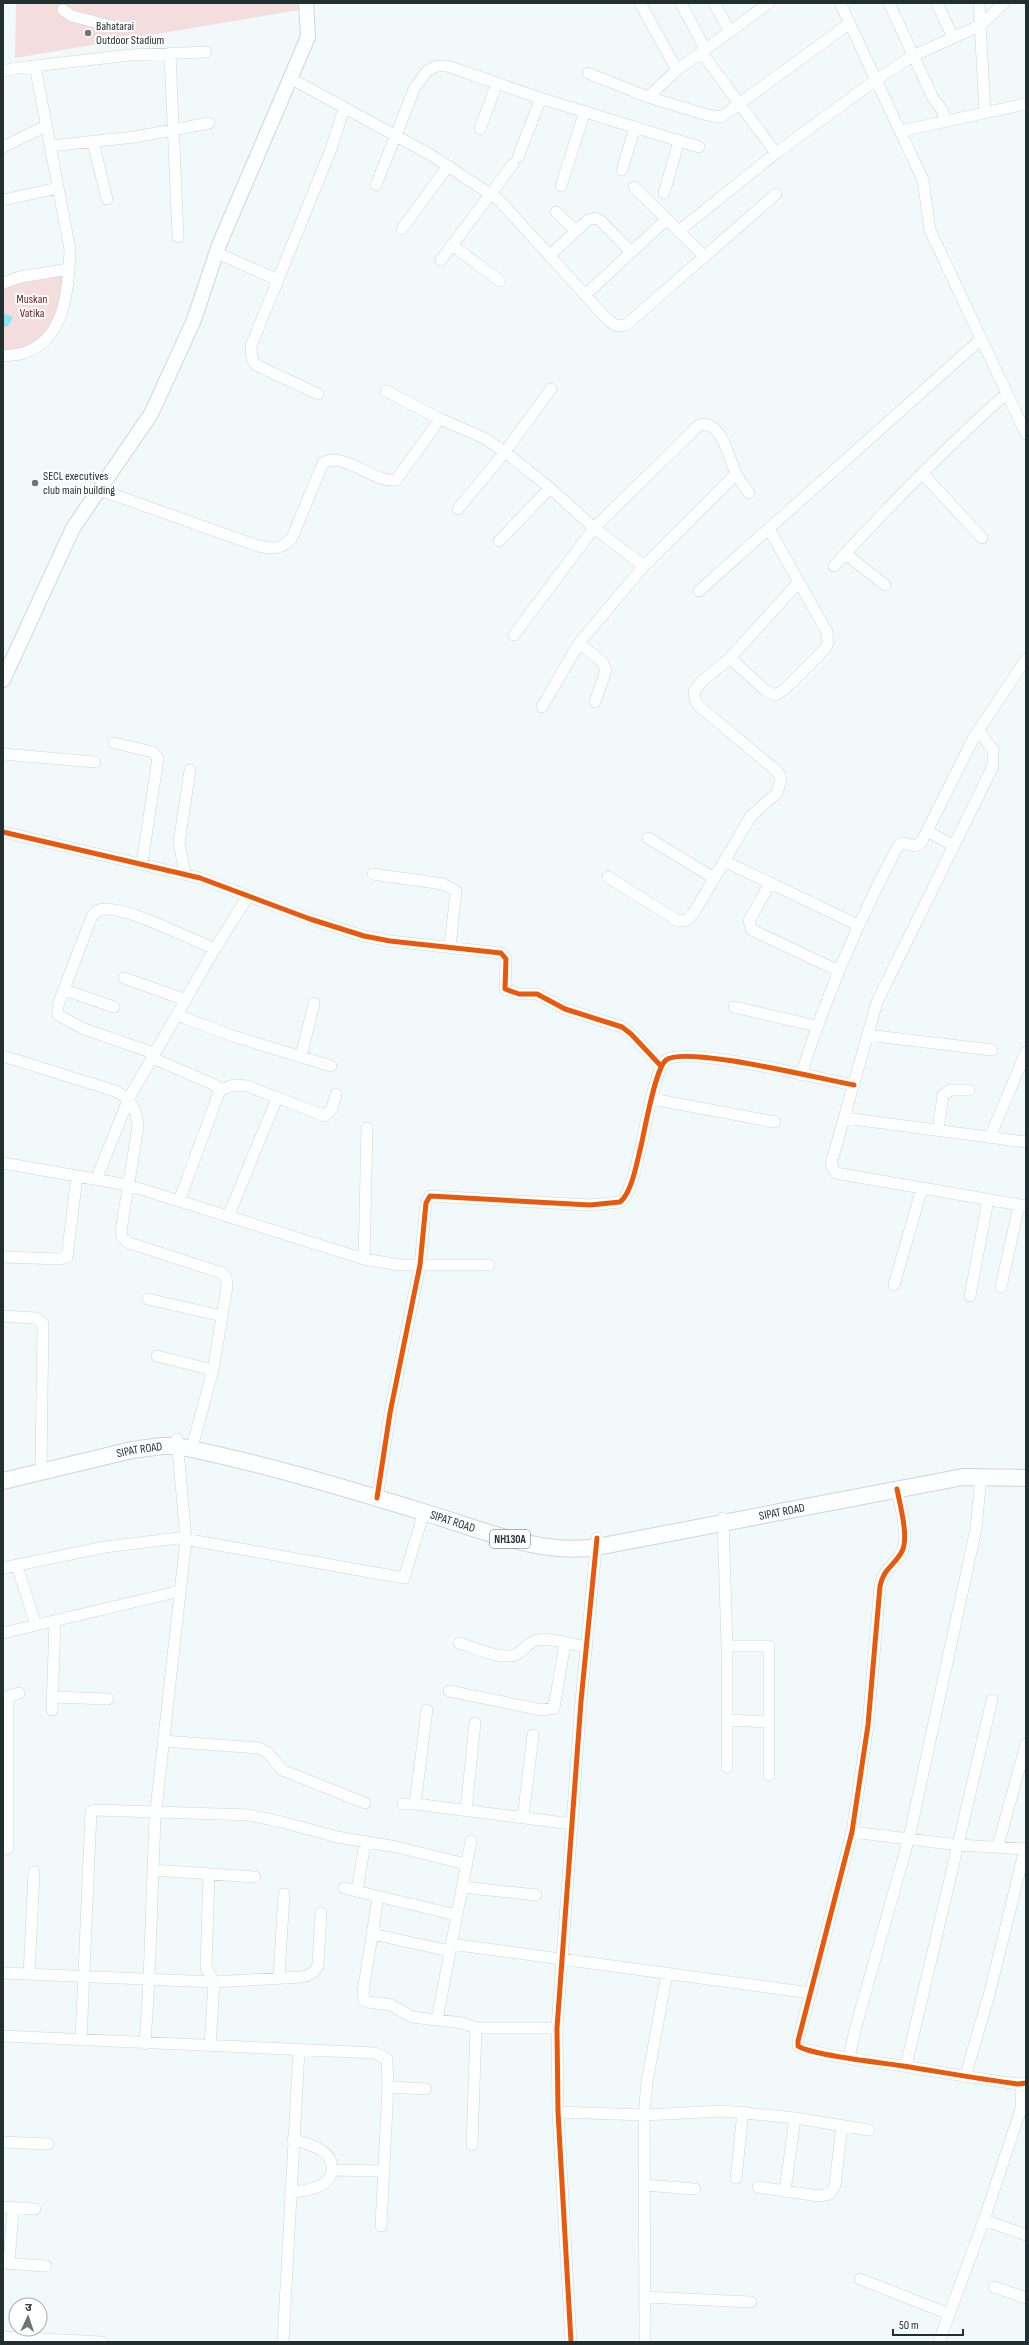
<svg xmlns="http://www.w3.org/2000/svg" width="1029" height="2345" viewBox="0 0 1029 2345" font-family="'Sofia Sans Condensed','Noto Sans Devanagari',sans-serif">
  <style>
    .green { fill: #f4dedd }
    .water { fill: #86e9f3 }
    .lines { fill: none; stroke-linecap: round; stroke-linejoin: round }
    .minor-casing { stroke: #cdd7d8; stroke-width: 12 }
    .major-casing { stroke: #cdd7d8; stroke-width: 16 }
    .highway-casing { stroke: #cdd7d8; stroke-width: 18 }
    .minor { stroke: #fdfefe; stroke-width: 11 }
    .major { stroke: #fdfefe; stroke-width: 14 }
    .highway { stroke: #fdfefe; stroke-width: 16 }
    .cycleway-casing { stroke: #fff; stroke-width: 8 }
    .cycleway { stroke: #e8590c; stroke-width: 5 }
    .poi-dot { fill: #6b7677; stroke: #fff; stroke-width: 1.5 }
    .labels { text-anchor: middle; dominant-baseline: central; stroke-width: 4; stroke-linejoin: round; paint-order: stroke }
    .shield { fill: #fff; stroke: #646d6f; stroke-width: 1 }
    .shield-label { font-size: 11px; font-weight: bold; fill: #222f31 }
    .poi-label { font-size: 12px; fill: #222f31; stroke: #fff; text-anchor: start }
    .park-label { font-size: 12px; fill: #6c151d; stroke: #fff }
    .street-label { font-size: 12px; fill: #222f31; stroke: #fff }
  </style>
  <rect width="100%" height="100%" fill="#f2f9fa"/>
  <path class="green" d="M16,3h290l-1,6 -290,49z
    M67,270l1,8 -22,60 -43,18v-73z"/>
  <path class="water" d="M3,313l10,4c-3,5 -3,10 -10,10z"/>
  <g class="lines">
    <defs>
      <path id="minor" d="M640,3l37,67
        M681,3l24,46
        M714,3l16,29
        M840,3l83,177 7,50 96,204
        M889,3l44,95 10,13 1,11
        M937,3l16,35
        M979,3l6,110
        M63,10l9,6 42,11
        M701,52l75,101
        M170,53l8,184
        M3,71l14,-3 113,-13 76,-3
        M588,73l60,24 59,18 14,2 129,-94
        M290,78l141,77 68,45 108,119 9,7 10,-1 150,-131
        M648,97l29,-27 92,-67
        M480,129l17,-46
        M901,131l125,-27
        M93,142l14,57
        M50,146l85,-9 74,-14
        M3,147l43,-21
        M518,157l23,-59
        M622,170l13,-43
        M376,185l39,-98 13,-17 9,-4h10l96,33 156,48
        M561,186l24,-75
        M634,187l70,69
        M664,193l15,-52
        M3,200l55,-12
        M556,212l20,19
        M402,229l46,-63
        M679,231l97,-78 101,-74 36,-23 68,-31 23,-22
        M452,245l48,36
        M217,253l61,27
        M550,255l38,-35 7,-2 5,2 31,32
        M441,260l72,-96
        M3,283l17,-6 49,-8
        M585,295l82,-76
        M3,356c7,-1 15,-1 21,-3 43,-15 44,-66 46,-103l-35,-184
        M386,391l54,28 44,19 21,14 45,36 44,40 50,38
        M318,394l-62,-29 -4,-6 -1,-13 80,-197 13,-41
        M922,473l60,65
        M100,490l158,56c15,3 23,4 34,-8l31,-75c22,-12 50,20 73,17l44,-61
        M458,509l47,-57 46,-63
        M499,541l51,-53
        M846,554l39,31
        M834,566c55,-60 111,-118 172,-172
        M699,591l281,-251
        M514,635l80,-107 104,-102c21,-10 31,30 36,43 3,9 10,16 15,24
        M579,643l24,20 3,7 -11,32
        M730,658l35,32 10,5 9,-5 41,-41 3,-6 -1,-11 -58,-103
        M542,707l37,-64 65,-77 92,-92
        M978,730l15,20v16l-116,236 -46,162 4,8 6,2 185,32
        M114,743l39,9 5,6 -16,105
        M3,754l92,8
        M927,831l27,15
        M3,832l197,46 110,41 54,17 26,5 111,12 5,6 -1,30 14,5h18l28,15 57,18 9,7 30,32
        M648,838l66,40
        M724,861l134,64
        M185,873l-6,-30 11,-73
        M373,874l70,10 13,7 -6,56
        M608,877l70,44 9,-1 6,-6 58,-98 26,-23 4,-14 -3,-7 -78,-65 -4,-5 -2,-10 7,-10 29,-24 69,-76
        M770,883l-21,38 3,9 87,41
        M124,978l62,22
        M65,990l49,17
        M734,1007l82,19
        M177,1015l56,21 98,30
        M867,1035l125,15
        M154,1053l-70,-24 -26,-14v-10l34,-89c3,-4 7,-7 13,-7 27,0 83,29 110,40
        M3,1056l112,35c17,8 21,18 23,35l-17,105 1,6 7,6 93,30 4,4 1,10 -14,83 -19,70
        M301,1057l13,-54
        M152,1058l63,27 5,5 -41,111
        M801,1075c25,-79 58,-156 97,-229l4,-3 13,3 6,-3 53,-106 52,-78
        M220,1090l14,-5 13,1 78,30 7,-7 4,-15
        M652,1099l123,23
        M845,1118l181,24
        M938,1130l5,-35 7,-5h19
        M990,1137l36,-85
        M3,1163l125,22 236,74 35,6h90
        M96,1180l33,-82 84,-146 35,-56
        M228,1217l49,-119
        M3,1257l57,2 7,-2 10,-81
        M364,1259l3,-131
        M894,1285l28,-97
        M1001,1287l18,-82
        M970,1296l18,-96
        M148,1299l74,17
        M3,1316l33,2 7,6 -2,139
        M157,1356l56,14
        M897,1489c3,16 13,51 4,64 -8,14 -17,15 -21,33l-12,139 -16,107 -54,209v5c12,9 86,17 105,20 38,6 76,13 115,18l8,-1
        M377,1498l13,-85 30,-148 6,-62 4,-7 160,9 30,-3c12,-9 17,-41 21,-56 4,-17 14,-77 25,-86 19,-15 159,20 188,25
        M723,1518l4,128v121
        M17,1566l19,59
        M3,1568l102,-21 74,-9 225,40 20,-66
        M3,1633l177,-42
        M459,1643c16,5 35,14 51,13 11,-1 15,-11 24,-15 14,-5 38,4 53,6
        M727,1646h42v129
        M449,1691l93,19 12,-2 11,-64
        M52,1697l56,2
        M3,1698l16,-5
        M52,1710l3,-89
        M727,1720l42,2
        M163,1741l96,7 9,5 14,17 83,33
        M403,1804h12l157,20
        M415,1804l12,-94
        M466,1810l9,-87
        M523,1818l10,-83
        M852,1832l106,13 68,4
        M998,1846l28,-102
        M3,1850l5,-2v-151
        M153,1870l102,7
        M209,1874l-3,94 8,14 -4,64
        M462,1887l74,8
        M344,1888l112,27
        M357,1891l8,-48
        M378,1897l-15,95 1,8 4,2 23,3 21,12 50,6 14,5
        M372,1934l78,17
        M451,1944l360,49
        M3,1973l211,9 87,-5c9,-2 13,-3 17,-12l3,-52
        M29,1974l5,-102
        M279,1977l5,-83
        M437,2020l34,-179
        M3,2036l372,17 12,6 1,28 -7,139
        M81,2040l10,-228 4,-2 154,5 33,7 55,15 60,10 69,17
        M145,2044l4,-64 6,-162 31,-279 -9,-100
        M849,2058l6,-28 54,-192 67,-309 5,-53
        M906,2066l86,-366
        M965,2077l24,-82 36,-146
        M388,2087l38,2
        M558,2112l86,3 79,-4 72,7 74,12
        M3,2142l45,2
        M472,2145l4,-117h81
        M332,2170l52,1
        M736,2178l7,-66
        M644,2185l51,4
        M758,2187l61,9 11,-2 5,-9 7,-59
        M785,2191l10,-73
        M290,2193c10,-2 25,-3 33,-9 5,-3 9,-9 9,-15 1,-20 -25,-25 -39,-30
        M3,2207l32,2
        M984,2220l37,-111 1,-25
        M3,2263l43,3
        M9,2264l4,-56
        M860,2279l89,35
        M994,2287l32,11
        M645,2297l106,5
        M3,2337l99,5
        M283,2342l16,-292
        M571,2342l-13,-230 -1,-84 24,-327 16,-163
        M645,2342l-1,-227 3,-33 20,-109
        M939,2342l45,-122 42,15"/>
      <path id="major" d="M3,680l70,-152 78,-114 43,-94 25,-75 89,-208 -2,-34"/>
      <g id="highway">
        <path id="s1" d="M3,1481l129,-31 30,-4h15c84,17 165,41 246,66 55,16 116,44 174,35l366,-70 63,1"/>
      </g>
    </defs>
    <use href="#minor" class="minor-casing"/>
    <use href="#major" class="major-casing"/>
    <use href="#highway" class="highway-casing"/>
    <use href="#minor" class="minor"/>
    <use href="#major" class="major"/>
    <use href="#highway" class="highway"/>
    <defs>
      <path id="cycleway" d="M3,832l197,46 110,41 54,17 26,5 111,12 5,6 -1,30 14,5h18l28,15 57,18 9,7 30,32
        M897,1489c3,16 13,51 4,64 -8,14 -17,15 -21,33l-12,139 -16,107 -54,209v5c12,9 86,17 105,20 38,6 76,13 115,18l8,-1
        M377,1498l13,-85 30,-148 6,-62 4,-7 160,9 30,-3c12,-9 17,-41 21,-56 4,-17 14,-77 25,-86 19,-15 159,20 188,25
        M571,2342l-13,-230 -1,-84 24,-327 16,-163"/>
    </defs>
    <use href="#cycleway" class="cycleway-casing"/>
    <use href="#cycleway" class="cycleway"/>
  </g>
  <g class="poi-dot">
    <circle cx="88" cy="33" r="4"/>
    <circle cx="35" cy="483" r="4"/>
  </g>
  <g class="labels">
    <rect class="shield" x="490" y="1530" width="40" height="18" rx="3"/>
    <g class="shield-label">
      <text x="510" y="1539">NH130A</text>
    </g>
    <g class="poi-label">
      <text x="96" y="26">Bahatarai<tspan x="96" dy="14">Outdoor Stadium</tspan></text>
      <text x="43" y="476">SECL executives<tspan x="43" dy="14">club main building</tspan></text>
    </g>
    <g class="park-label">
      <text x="32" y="299">Muskan<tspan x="32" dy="14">Vatika</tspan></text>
    </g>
    <g class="street-label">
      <text stroke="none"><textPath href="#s1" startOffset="140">SIPAT ROAD</textPath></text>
      <text stroke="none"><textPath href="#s1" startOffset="800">SIPAT ROAD</textPath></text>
      <text stroke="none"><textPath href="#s1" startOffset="464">SIPAT ROAD</textPath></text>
    </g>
  </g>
  <rect width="1029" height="2345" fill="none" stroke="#222f31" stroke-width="8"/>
  <g transform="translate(28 2317) rotate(3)"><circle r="19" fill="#ffffff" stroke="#a7acad"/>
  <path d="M0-3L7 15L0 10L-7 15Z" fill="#6b7677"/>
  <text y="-6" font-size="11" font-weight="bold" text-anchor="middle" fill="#222f31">उ</text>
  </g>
  <path d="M893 2329v6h70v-6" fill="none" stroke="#222f31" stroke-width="2"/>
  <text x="899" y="2329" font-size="12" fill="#222f31" stroke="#ffffff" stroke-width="3" paint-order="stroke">50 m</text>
</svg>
